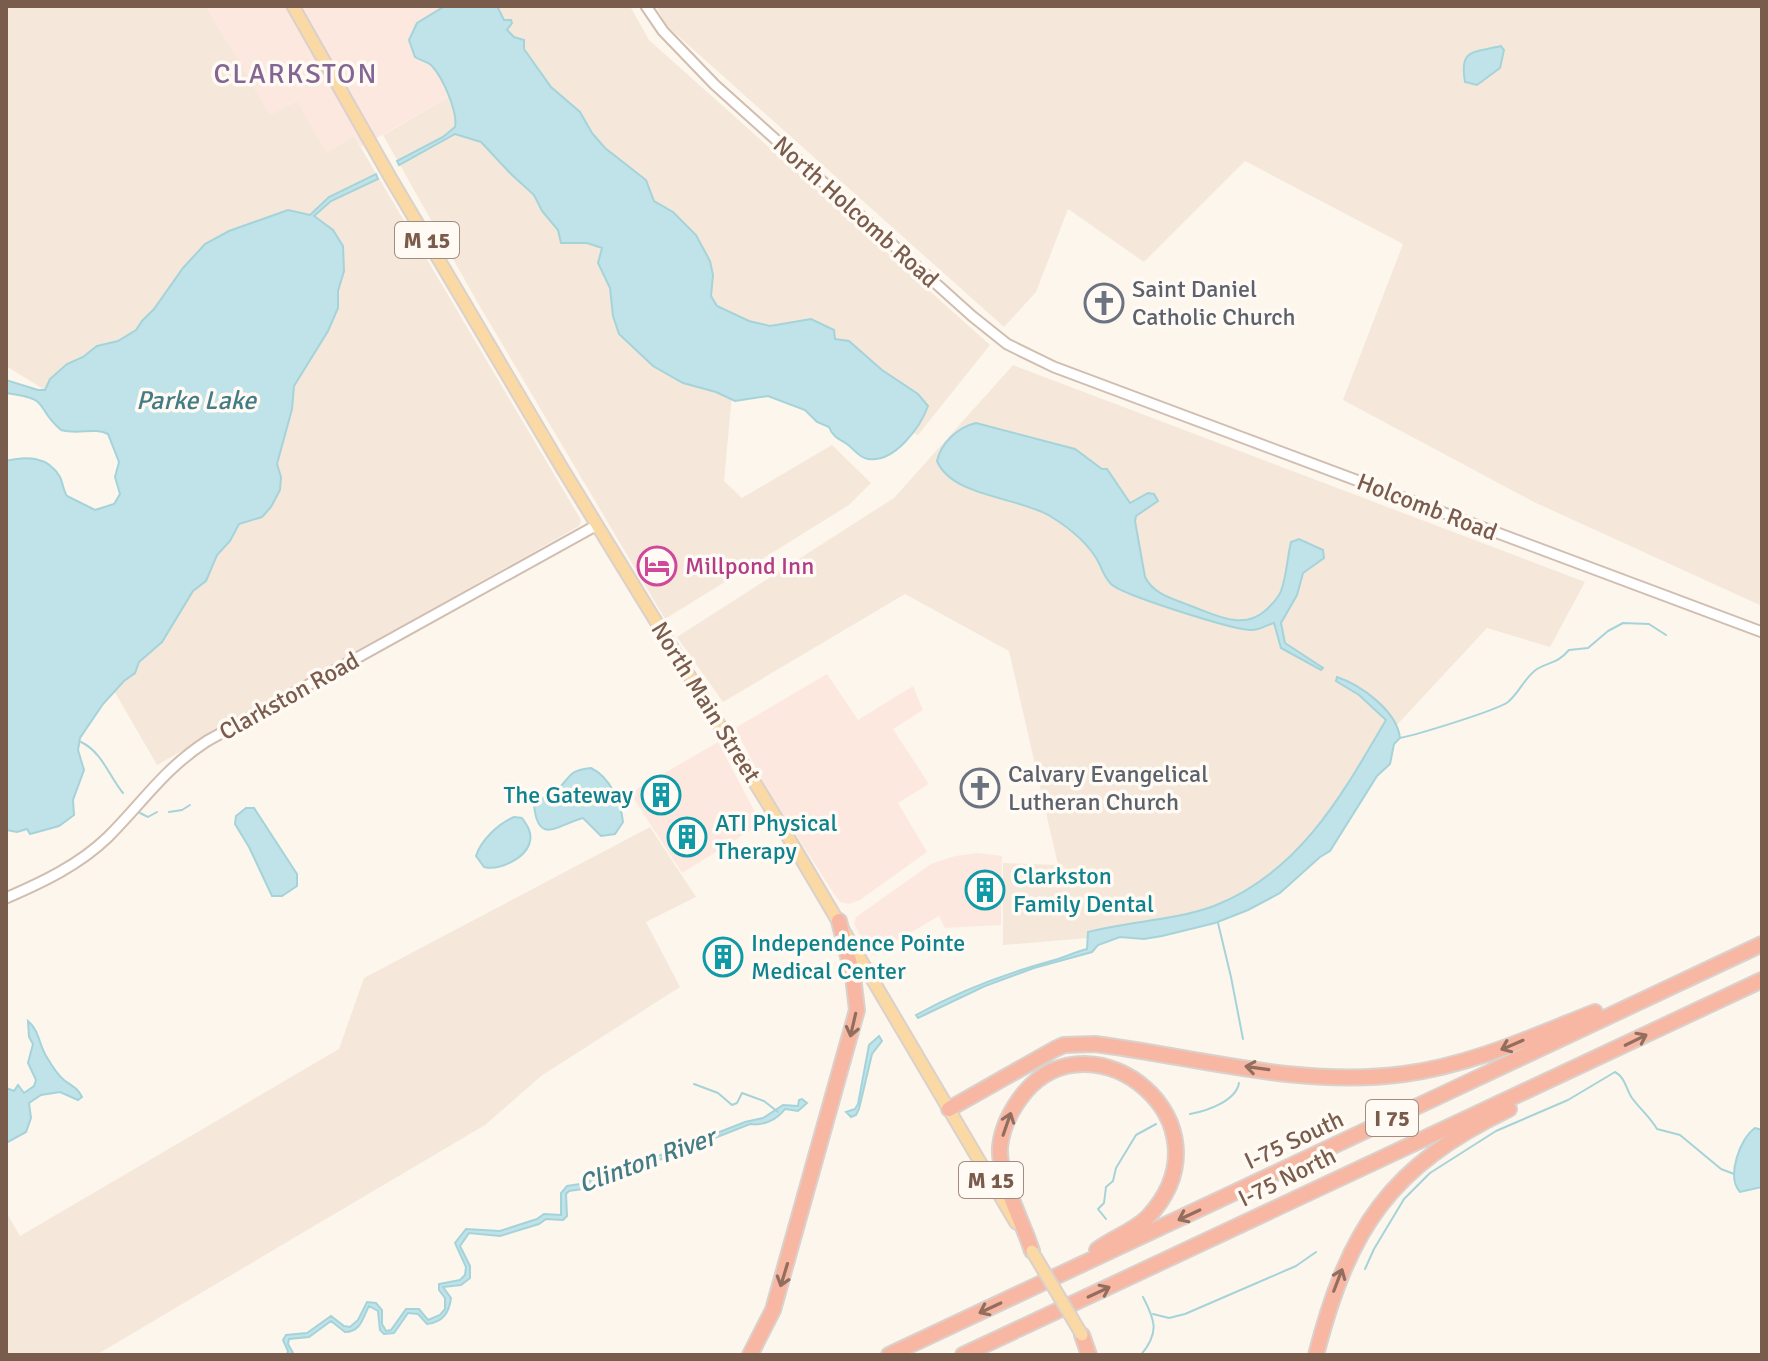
<svg xmlns="http://www.w3.org/2000/svg" width="1768" height="1361" viewBox="0 0 1768 1361" font-family="Signika,sans-serif">
  <style>
    .residential { fill: #f5e8da }
    .commercial { fill: #fde8e0 }
    .water { fill: #bfe3e8; stroke: #a5d3da; stroke-width: 2 }
    .lines { fill: none; stroke-linecap: round; stroke-linejoin: round }
    .stream { stroke: #a5d3da; stroke-width: 2 }
    .minor-casing { stroke: #d1beb0; stroke-width: 13 }
    .major-casing { stroke: #dad1cd; stroke-width: 15 }
    .highway-casing { stroke: #dad1cd; stroke-width: 18 }
    .minor { stroke: #fff; stroke-width: 9 }
    .major { stroke: #fbd9a5; stroke-width: 11 }
    .highway { stroke: #f7b7a3; stroke-width: 14 }
    .major-bridge-casing { stroke: #dad1cd; stroke-width: 15; stroke-linecap: butt }
    .major-bridge { stroke: #fbd9a5; stroke-width: 11 }
    .oneway { stroke: #936e5e }
    .labels { text-anchor: middle; dominant-baseline: central; stroke-width: 7; stroke-linejoin: round; paint-order: stroke }
    .shield { fill: #fffaf3; stroke: #a28b7f; stroke-width: 2 }
    .shield-label { font-size: 22px; font-weight: bold; fill: #7a5c4d }
    .street-label { font-size: 24px; fill: #7a5c4d; stroke: #fffaf3 }
    .worship-label { font-size: 24px; fill: #5b616d; stroke: #fffaf3; text-anchor: start }
    .hotel-label { font-size: 24px; fill: #b23c85; stroke: #fffaf3; text-anchor: start }
    .culture-label { font-size: 24px; fill: #0d838f; stroke: #fffaf3; text-anchor: start }
    .water-label { font-size: 26px; font-style: italic; fill: #437c86; stroke: #fffaf3 }
    .quarter-label { font-size: 28px; letter-spacing: 2px; fill: #846695; stroke: #fffaf3 }
  </style>
  <rect width="100%" height="100%" fill="#fdf6ec"/>
  <path class="residential" d="M6,6h200l64,108 27,-13 57,35 227,384 -2,6 -422,239 -63,-109 138,-285 -168,31 -58,-36z
    M451,6h179l19,34 341,305 -72,90 -162,-80 -23,28 -9,98 18,17 90,-53 39,38 -22,22 -184,114 -186,-314 -96,-170 95,-55z
    M656,6h1106v600l-226,-103 -193,-103 60,-156 -158,-83 -101,101 -76,-53 -32,83 -32,35 -337,-301z
    M1013,365l572,217 -35,65 -63,-19 -106,114 -86,126 -73,44 -122,25 -97,8v-82l55,2 -49,-214 -104,-57 -182,108 -46,-65 217,-139z
    M650,827l46,70 -50,25 34,65 -139,89 -56,49 -389,230h-90v-143l14,24 319,-187 25,-71z"/>
  <path class="commercial" d="M206,6h245l27,74 -117,67 -7,-11 -27,17 -30,-52 -27,14z
    M827,674l31,46 55,-34 10,24 -30,19 36,55 -31,19 29,49 -67,48 -11,4 -9,-2 -4,-5 -71,-111 -30,-58z
    M718,742l38,72v13l-74,46 -52,-80z
    M978,853l24,3 -1,69 -56,3 -6,-12 -67,39 -18,-31 2,-7 75,-53 24,-8z"/>
  <path class="water" d="M445,6h52l7,14h7l1,3 -5,7 7,7 10,3v9l27,38 29,25 12,21 13,15 41,32 8,21 19,11 23,23 14,26 3,14 -2,21 6,10 32,15 21,5 41,-7 23,11 1,9 14,2 33,29 36,24 10,12c-8,22 -34,57 -60,53 -9,-1 -14,-10 -21,-15 -8,-5 -15,-8 -18,-17l-12,-5 -12,-12 -37,-14 -33,5 -19,-9 -33,-9 -30,-17 -34,-32 -6,-18 -3,-28 -12,-25 4,-15 -15,-5h-26l-3,-13 -16,-19 -8,-16 -23,-21 -30,-32 -26,-8 -56,31 -2,-4 46,-24 12,-10c3,-15 -12,-49 -23,-61 -5,-5 -11,-5 -17,-9l-6,-17 8,-17z
    M1501,46l3,4 -4,18 -23,17 -12,-3c-6,-34 8,-29 36,-36z
    M376,174l2,5 -47,22 -17,15 19,14 10,16 1,25 -6,20v17l-10,23 -34,55 -2,23 -15,55 4,13 -1,13 -9,17 -9,10 -23,7 -9,17 -13,14 -11,26 -13,10 -31,51 -23,20 -4,11 -11,8 -21,23 -23,34 -2,12 6,20 -11,30 1,15 -15,11 -29,8 -3,-5 -10,3 -11,-2v-369c21,-5 42,-5 54,16 3,6 3,13 7,19l28,14 19,-6 6,-10 -5,-17 4,-15 -11,-28c-13,-7 -30,1 -47,-4 -28,-24 -8,-31 -55,-37v-13l32,10h7l5,-11 17,-15 16,-7 14,-11 21,-5 18,-11 6,-9 12,-12 29,-41 22,-24 24,-13 59,-21 22,5 19,-18z
    M976,423l99,26 27,20h5l23,34 18,-10 6,1 4,7 -22,15 -1,5 10,56c9,18 29,22 46,29 25,9 52,25 75,4 6,-6 12,-11 15,-19 6,-16 6,-33 10,-49l8,-3 24,11 1,8 -21,15 -6,22 -16,28 4,20 38,25 -2,2 -40,-22 -7,-25c-8,2 -15,8 -24,7 -19,-1 -128,-35 -139,-46 -6,-6 -9,-14 -12,-21 -10,-19 -31,-36 -49,-47 -31,-19 -98,-19 -113,-55 4,-18 21,-34 39,-38z
    M1337,677c24,8 60,34 63,61l-6,6 -4,20 -13,12 -47,75 -10,6 -40,36 -32,17 -33,13 -53,13 -18,3 -24,-2 -22,8 -6,7 -58,16 -49,18 -67,32 -2,-3c43,-24 88,-41 135,-54 13,-3 23,-9 36,-12l1,-17c41,-11 85,-11 126,-26 86,-34 128,-111 172,-186l-27,-25 -23,-14z
    M591,768c19,9 30,35 32,54l-8,12 -14,2 -18,-18c-24,6 -45,29 -49,-13 7,-8 13,-8 21,-14 17,-12 9,-20 36,-23z
    M246,808h8l43,66v12l-15,10h-10l-23,-49 -14,-23 1,-8z
    M514,817l8,1c5,7 10,14 8,23 -3,17 -31,30 -46,26l-8,-11c5,-16 23,-33 38,-39z
    M28,1021c12,10 11,26 20,38 4,7 10,16 16,21 8,6 14,8 18,17l-4,3 -18,-8 -19,3 -12,8 2,15 -5,14 -20,11v-55l8,3 4,-6 6,8 10,-7 2,-6 -8,-17 5,-19 -4,-7z
    M879,1036l3,5 -10,13 -13,55 -3,6 -5,2 -5,-5 9,-3 3,-5 11,-59z
    M802,1099l5,4 -9,8 -13,-2c-8,11 -22,17 -35,15l-124,49 -27,7 -10,8 -20,3 -3,3 1,22 -4,4 -17,-1 -7,5 -39,12 -31,-3 -9,13 10,20v12l-9,7 -18,2 8,11c-2,15 -8,24 -24,26l-9,-10 -10,-1 -14,20 -10,1 -4,-4 -2,-19 -9,-5c-6,11 -8,26 -24,26l-14,-11 -22,16 -20,2 -1,5 5,9 -6,2 1,-4 -5,-11 3,-5 21,-2 24,-17 13,10 6,1 8,-7 9,-18 9,1 6,7v14l4,7 5,-1 15,-21h13l9,11 12,-5 5,-6v-11l-6,-8v-6l21,-4 5,-5 1,-8 -11,-24 11,-14 34,2 37,-12 7,-5 17,1v-22l6,-7 20,-3 10,-8 28,-6 120,-47 18,-4 20,-13 15,1 1,-6z
    M1755,1128l7,2v57l-22,5c-14,-15 0,-54 15,-64z"/>
  <g class="lines">
    <path class="stream" d="M1400,738c19,-4 95,-27 108,-36 12,-10 16,-24 29,-33 14,-8 20,-5 32,-19l19,-2 20,-17 15,-8 26,1 17,11
      M81,742c21,10 28,34 42,51
      M169,812l13,-2 8,-5
      M140,813l8,4 9,-5
      M1218,923l13,54 12,62
      M694,1084l24,9 14,12 5,-2 5,-10 22,8 14,11
      M1190,1114c17,-3 46,-13 49,-31
      M1106,1219l-8,-10 6,-6 2,-16 7,-6 3,-13 20,-33 20,-11
      M1365,1269l9,-20 30,-50 26,-26 66,-42 72,-31 47,-28c10,5 11,17 17,26 8,11 18,19 25,31l23,6 41,34 13,5
      M1153,1314l16,4 16,-4 111,-48 20,-14
      M1141,1355c19,-23 14,-35 2,-58"/>
    <defs>
      <path id="minor" d="M646,6l17,25 52,54 257,231 35,28 47,23 708,265
        M6,898c37,-16 73,-33 102,-61 35,-35 56,-68 99,-96l390,-216"/>
      <path id="major" d="M293,6l97,171 172,291 234,382 220,373"/>
      <path id="highway" d="M949,1109l106,-60 9,-4 31,-1c101,13 206,44 309,30 67,-9 128,-37 191,-62
        M1032,1251c-9,-29 -34,-74 -32,-104 2,-20 12,-39 25,-55 69,-81 211,30 123,125 -14,14 -35,21 -51,33
        M1082,1335l7,20
        M750,1355l23,-45 84,-300 -4,-34 -14,-55
        M889,1355l873,-411
        M963,1355l799,-375
        M1316,1355c33,-127 73,-188 193,-246"/>
    </defs>
    <use href="#minor" class="minor-casing"/>
    <use href="#major" class="major-casing"/>
    <use href="#highway" class="highway-casing"/>
    <use href="#minor" class="minor"/>
    <use href="#major" class="major"/>
    <use href="#highway" class="highway"/>
    <defs>
      <path id="major-bridge" d="M1032,1251l50,84"/>
    </defs>
    <use href="#major-bridge" class="major-bridge-casing"/>
    <use href="#major-bridge" class="major-bridge"/>
  </g>
  <defs><path id="oneway-shaft" d="M-6 0H5M1.5-3L5.5 0L1.5 3" fill="none" stroke-width="1.6" stroke-linecap="round" stroke-linejoin="round" transform="scale(2)"/></defs>
  <g class="oneway">
    <use href="#oneway-shaft" transform="translate(853 1025) rotate(103)"/>
    <use href="#oneway-shaft" transform="translate(1636 1040) rotate(-26)"/>
    <use href="#oneway-shaft" transform="translate(1512 1045) rotate(157)"/>
    <use href="#oneway-shaft" transform="translate(1257 1068) rotate(-172)"/>
    <use href="#oneway-shaft" transform="translate(1007 1124) rotate(-71)"/>
    <use href="#oneway-shaft" transform="translate(1189 1215) rotate(155)"/>
    <use href="#oneway-shaft" transform="translate(784 1275) rotate(107)"/>
    <use href="#oneway-shaft" transform="translate(1338 1280) rotate(-69)"/>
    <use href="#oneway-shaft" transform="translate(1099 1292) rotate(-25)"/>
    <use href="#oneway-shaft" transform="translate(990 1308) rotate(155)"/>
  </g>
  <defs>
    <symbol id="church-ring" viewBox="-11 -11 22 22"><circle r="9.5" fill="#fffaf3" stroke="#6b7280" stroke-width="1.5"/><path d="M-1.2-6h2.4v3.5h3.3v2.4h-3.3V6h-2.4V-.1h-3.3v-2.4h3.3Z" fill="#6b7280"/></symbol>
    <symbol id="hotel-ring" viewBox="-11 -11 22 22"><circle r="9.5" fill="#fffaf3" stroke="#d1479c" stroke-width="1.5"/><path d="M-6-4.5h1.5V1H6V5H4.5V3h-9V5H-6ZM-4 0a1.8 1.8 0 1 1 3.6 0ZM.5 0V-2.5h3Q6-2.5 6 0Z" fill="#d1479c"/></symbol>
    <symbol id="building-ring" viewBox="-11 -11 22 22"><circle r="9.5" fill="#fffaf3" stroke="#0f9aa8" stroke-width="1.5"/><path d="M-4-6H4V6H1V3H-1V6H-4ZM-2.5-4.3h1.7v1.8h-1.7ZM.8-4.3h1.7v1.8H.8ZM-2.5-1h1.7V.8h-1.7ZM.8-1h1.7V.8H.8Z" fill="#0f9aa8"/></symbol>
  </defs>
  <g fill-rule="evenodd">
    <use href="#church-ring" x="1082" y="281" width="44" height="44"/>
    <use href="#hotel-ring" x="635" y="544" width="44" height="44"/>
    <use href="#church-ring" x="958" y="766" width="44" height="44"/>
    <use href="#building-ring" x="639" y="773" width="44" height="44"/>
    <use href="#building-ring" x="665" y="815" width="44" height="44"/>
    <use href="#building-ring" x="963" y="868" width="44" height="44"/>
    <use href="#building-ring" x="701" y="935" width="44" height="44"/>
  </g>
  <g class="labels">
    <g class="shield">
      <rect x="395" y="222" width="64" height="36" rx="6"/>
      <rect x="1366" y="1100" width="52" height="36" rx="6"/>
      <rect x="959" y="1162" width="64" height="36" rx="6"/>
    </g>
    <g class="shield-label">
      <text x="427" y="240">M 15</text>
      <text x="1392" y="1118">I 75</text>
      <text x="991" y="1180">M 15</text>
    </g>
    <g class="street-label">
      <text transform="translate(856 212) rotate(42)">North Holcomb Road</text>
      <text transform="translate(1427 507) rotate(21)">Holcomb Road</text>
      <text transform="translate(289 696) rotate(-29)">Clarkston Road</text>
      <text transform="translate(706 702) rotate(58)">North Main Street</text>
      <text transform="translate(1294 1140) rotate(-25)">I-75 South</text>
      <text transform="translate(1287 1177) rotate(-26)">I-75 North</text>
    </g>
    <g class="worship-label">
      <text x="1132" y="289">Saint Daniel<tspan x="1132" dy="28">Catholic Church</tspan></text>
      <text x="1008" y="774">Calvary Evangelical<tspan x="1008" dy="28">Lutheran Church</tspan></text>
    </g>
    <g class="hotel-label">
      <text x="685" y="566">Millpond Inn</text>
    </g>
    <g class="culture-label">
      <text x="633" y="795" text-anchor="end">The Gateway</text>
      <text x="715" y="823">ATI Physical<tspan x="715" dy="28">Therapy</tspan></text>
      <text x="1013" y="876">Clarkston<tspan x="1013" dy="28">Family Dental</tspan></text>
      <text x="751" y="943">Independence Pointe<tspan x="751" dy="28">Medical Center</tspan></text>
    </g>
    <g class="water-label">
      <text x="196" y="401">Parke Lake</text>
      <text transform="translate(647 1161) rotate(-20)">Clinton River</text>
    </g>
    <g class="quarter-label">
      <text x="296" y="74">CLARKSTON</text>
    </g>
  </g>
  <rect width="1768" height="1361" fill="none" stroke="#7a5c4d" stroke-width="16"/>
</svg>
